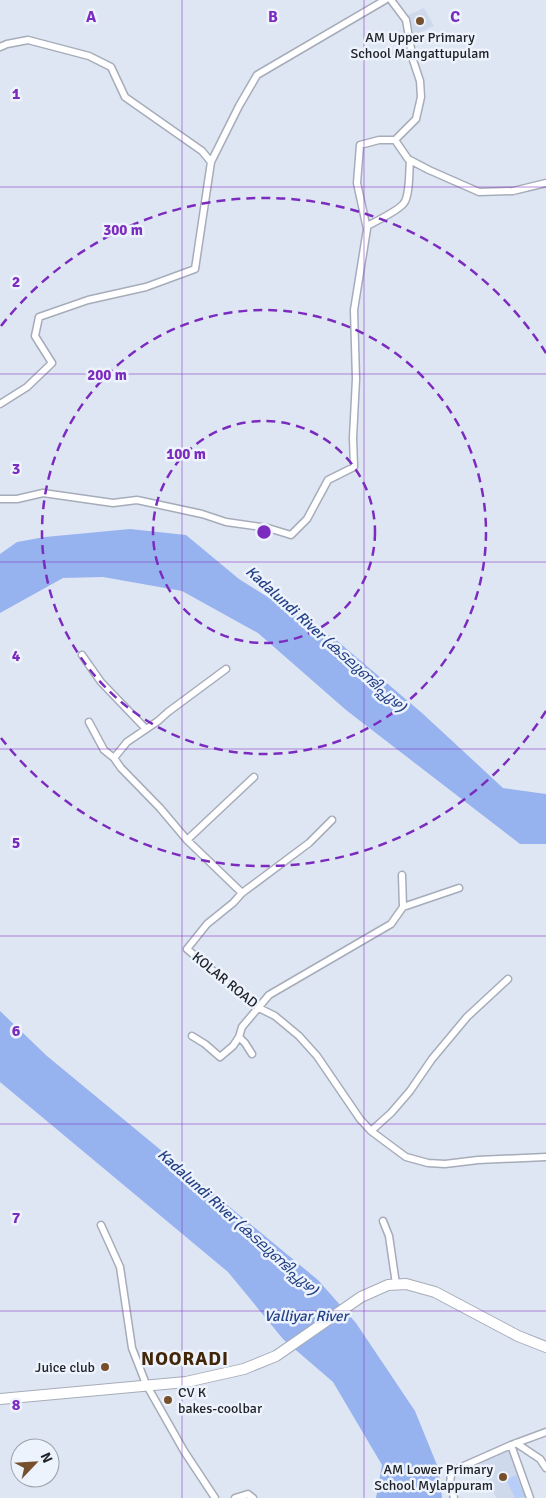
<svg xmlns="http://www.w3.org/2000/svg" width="546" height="1498" viewBox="0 0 546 1498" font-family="Signika,'Noto Sans Malayalam',sans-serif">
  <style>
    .built { fill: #cfd9ec }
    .green { fill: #b8cdf7 }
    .water { fill: #97b3ef }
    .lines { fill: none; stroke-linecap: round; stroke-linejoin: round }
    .minor-casing { stroke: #a6acb9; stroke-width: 9 }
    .primary-casing { stroke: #a6acb9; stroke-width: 12 }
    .minor { stroke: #fff; stroke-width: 6 }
    .primary { stroke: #fff; stroke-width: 10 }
    .grid { fill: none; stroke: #7b2cbf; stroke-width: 1; stroke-opacity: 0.55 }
    .ring { fill: none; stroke: #7b2cbf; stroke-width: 2.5; stroke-dasharray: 9 6 }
    .poi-dot { fill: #76502c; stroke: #edf3fd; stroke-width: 2 }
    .labels { text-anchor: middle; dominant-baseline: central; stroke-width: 5; stroke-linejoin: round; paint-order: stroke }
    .poi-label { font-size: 14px; fill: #212328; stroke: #edf3fd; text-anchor: end }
    .street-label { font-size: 14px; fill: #212328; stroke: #edf3fd }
    .water-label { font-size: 15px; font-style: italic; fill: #254287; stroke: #edf3fd }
    .district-label { font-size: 19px; font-weight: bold; letter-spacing: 1px; fill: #422608; stroke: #edf3fd }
    .grid-label { font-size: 16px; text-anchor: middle; font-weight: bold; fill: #7b2cbf; stroke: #edf3fd; stroke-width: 5; stroke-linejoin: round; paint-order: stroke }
    .centre { fill: #7b2cbf; stroke: #edf3fd; stroke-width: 2.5 }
    .ring-label { font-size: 15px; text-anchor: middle; font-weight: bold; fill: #7b2cbf; stroke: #edf3fd; stroke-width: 5; stroke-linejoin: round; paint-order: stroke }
  </style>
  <rect width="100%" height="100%" fill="#dfe6f3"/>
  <path class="built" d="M424,8l10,18 -19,9 -9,-19z
    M507,1443l20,55h-31l-18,-41z"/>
  <path class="green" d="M516,1475l9,22 -10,1 -9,-18z"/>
  <path class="water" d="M130,529l56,6 53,44 96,60 87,74 81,75 43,6v50h-26l-174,-134 -88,-77 -76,-42 -79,-14 -40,1 -63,35v-59l17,-12 28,-5z
    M0,1011l47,45 271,224 38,43 59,88 24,59 3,28h-66l6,-33 -49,-83 -50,-43 -55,-67 -228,-190z"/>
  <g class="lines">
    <defs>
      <path id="minor" d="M391,0l15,20 7,40 7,21 1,16 -5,22 -21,21
        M0,47l7,-3 21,-4 61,16 22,11 14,30 77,54 9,11
        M395,140l13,19 21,11 50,22 34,-1 33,-8
        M367,226c8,-4 32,-16 37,-23 6,-8 5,-33 6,-43
        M0,404l27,-17 25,-24 -17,-27 4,-19 49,-17 58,-13 49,-18 16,-107 28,-56 18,-31 128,-75
        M0,499h17l26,-6 70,10 24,-3 65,14 24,8 42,6 23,7 16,-16 21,-39 26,-13 -1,-29 3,-59 -2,-69 13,-81 -10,-46 3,-38 19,-5h16
        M82,655l19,27 45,47
        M226,669l-58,43 -10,9 -31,21 -13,16 7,10 39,40 27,32 55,53 -9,10 -26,21 -20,25 45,38 27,21 16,8 24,20 18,20 43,63 11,12 35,26 22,6 17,1 33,-4 68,-3
        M89,722l15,28 10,8
        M187,840l67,-63
        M242,893l67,-50 23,-23
        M403,907l56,-19
        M192,1036l13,8 15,13 13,-11 6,-9 3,-10 27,-32 122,-71 12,-17 -1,-32
        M239,1037l6,6 7,11
        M371,1131l20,-18 19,-22 22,-32 35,-42 41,-38
        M383,1221l6,15 7,48
        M101,1225l19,42 12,81 14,36 38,67 31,47
        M516,1443l24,16 6,9
        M235,1498l13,-4 5,4
        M454,1498l-4,-15 1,-8 8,-7 52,-23
        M530,1498l-19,-53 35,-13"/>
      <path id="primary" d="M0,1399l186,-17 58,-13 32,-13 85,-59 27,-12 18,-1 29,8 83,44 28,11"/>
    </defs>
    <use href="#minor" class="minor-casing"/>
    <use href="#primary" class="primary-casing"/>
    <use href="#minor" class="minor"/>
    <use href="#primary" class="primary"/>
  </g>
  <path class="grid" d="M182,0v1498M364,0v1498M0,187h546M0,374h546M0,562h546M0,749h546M0,936h546M0,1124h546M0,1311h546"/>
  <g class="ring">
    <circle cx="264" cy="532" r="111"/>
    <circle cx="264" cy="532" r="222"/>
    <path d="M546 711A334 334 0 0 1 1 738M1 326A334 334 0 0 1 546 353"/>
  </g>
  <g class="poi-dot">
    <circle cx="420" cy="21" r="5"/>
    <circle cx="105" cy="1367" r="5"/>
    <circle cx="168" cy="1400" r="5"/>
    <circle cx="503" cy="1477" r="5"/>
  </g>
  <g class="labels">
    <g class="poi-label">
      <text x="420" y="37" text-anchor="middle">AM Upper Primary<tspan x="420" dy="16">School Mangattupulam</tspan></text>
      <text x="95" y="1367">Juice club</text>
      <text x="178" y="1392" text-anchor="start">CV K<tspan x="178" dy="16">bakes-coolbar</tspan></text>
      <text x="493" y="1469">AM Lower Primary<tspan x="493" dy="16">School Mylappuram</tspan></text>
    </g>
    <g class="street-label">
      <text transform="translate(225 980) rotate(39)">KOLAR ROAD</text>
    </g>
    <g class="water-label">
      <text transform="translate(326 639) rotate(42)">Kadalundi River (കടലുണ്ടിപ്പുഴ)</text>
      <text transform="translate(238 1222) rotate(42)">Kadalundi River (കടലുണ്ടിപ്പുഴ)</text>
      <text x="306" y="1316">Valliyar River</text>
    </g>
    <g class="district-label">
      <text x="185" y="1359">NOORADI</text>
    </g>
  </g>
  <g class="grid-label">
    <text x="91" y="22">A</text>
    <text x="273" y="22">B</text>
    <text x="455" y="22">C</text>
    <text x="16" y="99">1</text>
    <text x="16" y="287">2</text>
    <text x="16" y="474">3</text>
    <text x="16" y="661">4</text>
    <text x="16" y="848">5</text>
    <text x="16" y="1036">6</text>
    <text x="16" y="1223">7</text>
    <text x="16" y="1410">8</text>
  </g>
  <circle cx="264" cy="532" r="8" class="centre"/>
  <g class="ring-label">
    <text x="123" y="235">300 m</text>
    <text x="107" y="380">200 m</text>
    <text x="186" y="459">100 m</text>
  </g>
  <g transform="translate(35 1463) rotate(65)"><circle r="24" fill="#edf3fd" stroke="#9ba0a8"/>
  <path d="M0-4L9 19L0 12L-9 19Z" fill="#76502c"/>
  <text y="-8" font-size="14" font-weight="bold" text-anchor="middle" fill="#212328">N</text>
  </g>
</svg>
